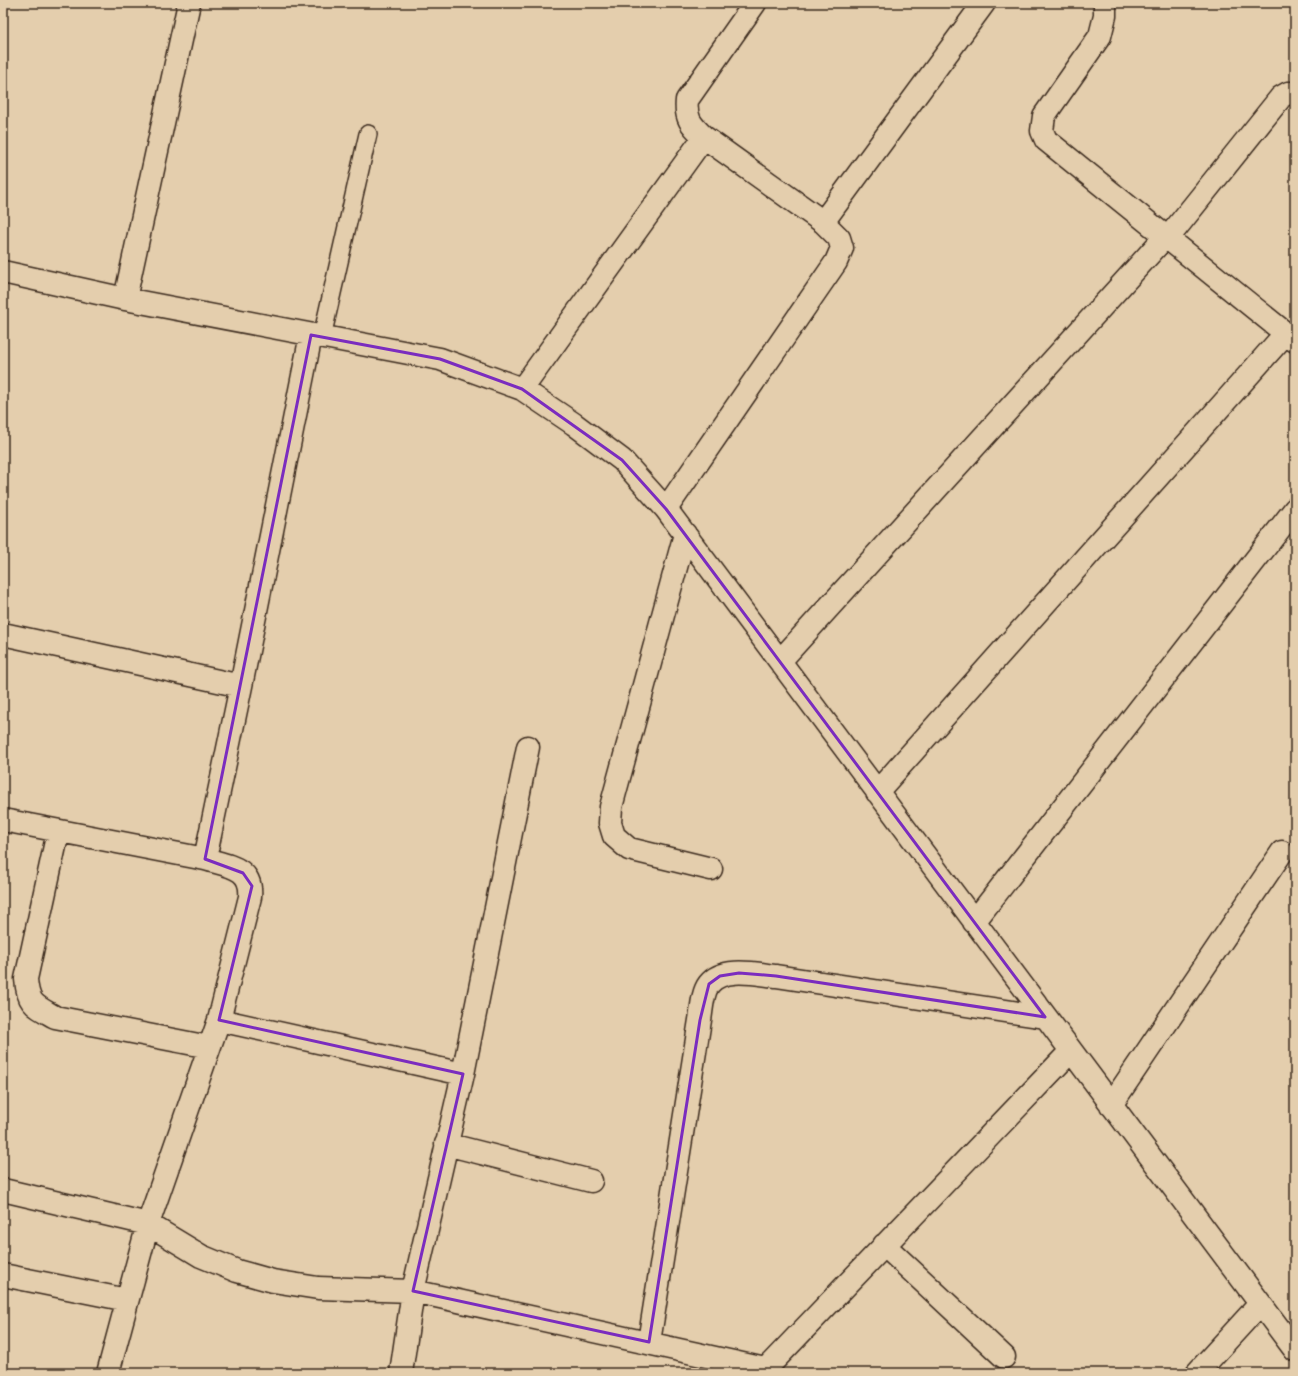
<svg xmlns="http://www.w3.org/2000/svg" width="1298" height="1376" viewBox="0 0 1298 1376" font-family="Sriracha,sans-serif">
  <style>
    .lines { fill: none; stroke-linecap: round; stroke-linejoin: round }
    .service-casing { stroke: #3b2a1e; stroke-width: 20 }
    .minor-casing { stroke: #3b2a1e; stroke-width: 25 }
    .service { stroke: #e4cead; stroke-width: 17 }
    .minor { stroke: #e4cead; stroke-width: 22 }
    .marked { fill: none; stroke: #7b2cbf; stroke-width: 3; stroke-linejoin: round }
  </style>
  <rect width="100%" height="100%" fill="#e4cead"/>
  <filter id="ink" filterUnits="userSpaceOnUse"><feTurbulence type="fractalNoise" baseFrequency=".025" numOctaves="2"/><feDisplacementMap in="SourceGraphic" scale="8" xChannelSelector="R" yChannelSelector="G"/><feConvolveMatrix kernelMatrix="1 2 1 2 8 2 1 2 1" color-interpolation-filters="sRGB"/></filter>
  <g filter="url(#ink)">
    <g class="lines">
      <defs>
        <path id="service" d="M322,337l46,-203"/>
        <path id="minor" d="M1105,3v13l-5,20 -56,80 -2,15 4,9 249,201
          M823,222l161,-219
          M3,272l122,27 315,60 82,30 52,35 48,36 44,49 170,-247 6,-14 -3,-10 -16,-16 -119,-85c-13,-12 -19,-19 -17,-37l68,-97
          M125,299l64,-296
          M522,389l182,-252
          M666,509l629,841
          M685,534l-74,273 -1,16 4,13 15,13 82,20
          M3,634l238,52 -36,173 -202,-39
          M780,661l385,-424 3,1 113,-141 7,-4h7
          M241,686l70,-351
          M877,792l409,-459
          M58,832l-32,147c2,25 8,26 29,38l154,30
          M205,859c23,7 48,8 45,38l-31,123 244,54
          M974,922l321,-413
          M1111,1105l171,-253
          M446,1144l145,37
          M3,1190l145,34 53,32 36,15 36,10 45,7 95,3 352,78
          M884,1245l120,112
          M3,1275l124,25
          M649,1342l51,-322c2,-11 2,-27 9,-36 14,-18 48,-10 67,-8l269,41
          M108,1373l40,-149 71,-204
          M401,1373l12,-82 50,-217 65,-327
          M762,1373l309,-322
          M1197,1373l63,-69"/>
      </defs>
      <use href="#service" class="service-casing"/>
      <use href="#minor" class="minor-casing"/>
      <use href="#service" class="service"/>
      <use href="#minor" class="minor"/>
    </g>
  </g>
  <path class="marked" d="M311,335l129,24 82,30 100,71 44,49 379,508 -269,-41 -37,-3 -19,3 -11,8 -9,36 -51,322 -236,-51 50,-217 -244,-54 33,-134 -9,-13 -38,-14z"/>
  <rect width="1298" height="1376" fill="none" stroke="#e4cead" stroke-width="16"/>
  <rect x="8" y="8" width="1282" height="1360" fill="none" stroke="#3b2a1e" stroke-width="1.5" filter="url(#ink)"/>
</svg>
